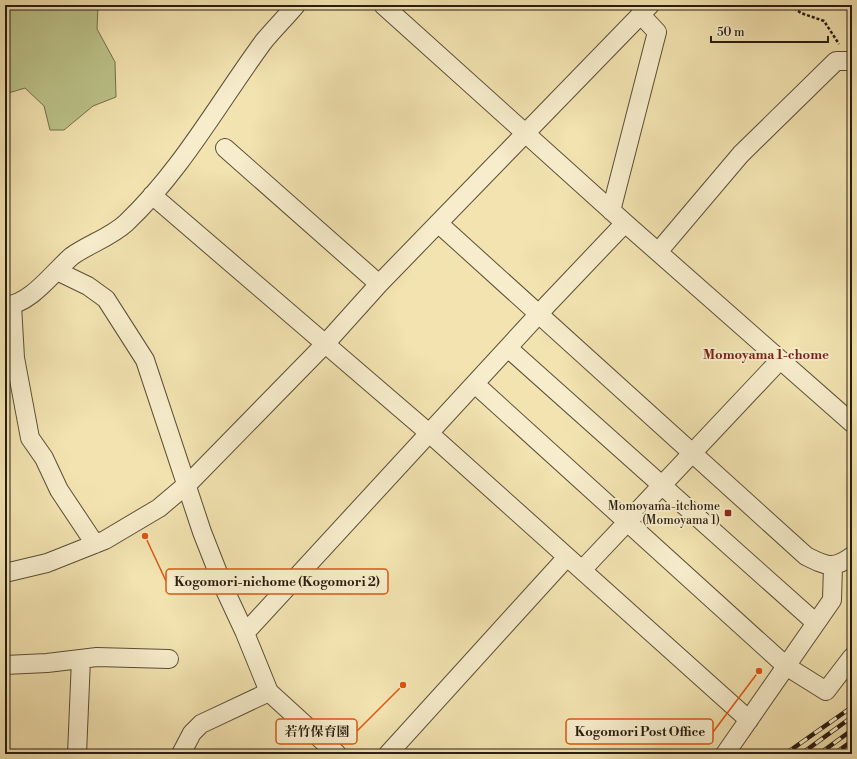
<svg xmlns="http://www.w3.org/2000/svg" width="857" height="759" viewBox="0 0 857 759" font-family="'Libre Bodoni','Noto Serif JP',serif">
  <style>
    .green { fill: #bcc38a; stroke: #72704c }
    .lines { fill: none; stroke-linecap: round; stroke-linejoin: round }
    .minor-casing { stroke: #5a4e36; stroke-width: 20 }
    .path { stroke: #281d0e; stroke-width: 2.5; stroke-dasharray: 3 2; stroke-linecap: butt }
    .minor { stroke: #f7edcc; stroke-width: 18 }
    .rail-casing { stroke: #281d0e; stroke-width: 4.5 }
    .rail { stroke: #f7edcc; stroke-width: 3; stroke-dasharray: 9; stroke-linecap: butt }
    .poi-dot { fill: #8f2418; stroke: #f7edcc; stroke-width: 1.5 }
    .labels { text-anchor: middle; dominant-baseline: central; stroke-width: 4; stroke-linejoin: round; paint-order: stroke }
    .poi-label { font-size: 12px; fill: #281d0e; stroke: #f7edcc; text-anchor: end }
    .neighbourhood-label { font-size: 13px; font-weight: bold; fill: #7a1f14; stroke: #f7edcc }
    .leader { fill: none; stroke: #de560c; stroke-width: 1.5 }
    .callout-dot { fill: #de560c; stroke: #f7edcc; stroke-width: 1.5 }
    .callout { fill: #f7edcc; stroke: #de560c; stroke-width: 1.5 }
    .callout-label { font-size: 13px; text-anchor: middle; font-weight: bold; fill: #281d0e }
  </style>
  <rect width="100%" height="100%" fill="#f2e3b0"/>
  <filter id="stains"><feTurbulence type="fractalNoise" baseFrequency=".005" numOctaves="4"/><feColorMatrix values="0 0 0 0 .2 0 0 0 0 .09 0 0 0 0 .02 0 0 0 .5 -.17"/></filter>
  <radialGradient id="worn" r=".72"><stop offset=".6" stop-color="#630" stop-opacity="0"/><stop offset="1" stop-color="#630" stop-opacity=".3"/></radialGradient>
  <path class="green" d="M5,5h93l-1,24 18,33 1,35 -23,9 -29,24h-14l-6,-24 -19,-18 -20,6z"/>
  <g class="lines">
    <defs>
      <path id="minor" d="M383,5l242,218 227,200
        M225,148l154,136
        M152,195l277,238 320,287
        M611,211l46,-179 -17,-18
        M438,223l368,333c20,10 27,14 46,0
        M658,252l83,-98 95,-93h16
        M57,271l31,15 18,13 39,61 57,172 22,56 21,45 24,59 68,62
        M12,305l3,53 15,80 14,20 15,32 36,54
        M5,306c26,-2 48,-34 67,-50 17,-12 39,-19 54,-33 56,-53 93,-121 138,-182 10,-12 22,-24 32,-36
        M508,348l308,275
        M475,384l311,282 40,25 26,-34
        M582,570l198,-210
        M5,573l42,-10 58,-23 54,-32 32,-27 135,-138 53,-59 271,-279
        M245,633l302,-328 78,-82
        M5,665l42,-2 50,-6 72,2
        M77,754l4,-95
        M181,754l11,-21 9,-9 68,-32
        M388,754l179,-197
        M725,754l107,-154 1,-34"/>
    </defs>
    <use href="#minor" class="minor-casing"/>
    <path class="path" d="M790,5l11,8 23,8 15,23"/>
    <use href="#minor" class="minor"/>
    <defs>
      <path id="rail" d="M785,754l67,-47
        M801,754l51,-37
        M819,754l33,-24
        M834,754l18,-13"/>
    </defs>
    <use href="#rail" class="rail-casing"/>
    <use href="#rail" class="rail"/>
  </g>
  <rect class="poi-dot" x="724" y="509" width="8" height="8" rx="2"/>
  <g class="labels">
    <g class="poi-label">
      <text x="720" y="506">Momoyama-itchome<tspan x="720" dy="14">(Momoyama 1)</tspan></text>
    </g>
    <g class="neighbourhood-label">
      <text x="766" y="355">Momoyama 1-chome</text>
    </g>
  </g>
  <path class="leader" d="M145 536L166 581M403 685L357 731M759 671L713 732"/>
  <g class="callout-dot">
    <circle cx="145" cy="536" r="4"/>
    <circle cx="403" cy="685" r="4"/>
    <circle cx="759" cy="671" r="4"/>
  </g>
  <g class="callout">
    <rect x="166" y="569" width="222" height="25" rx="4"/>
    <rect x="276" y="719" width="81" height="25" rx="4"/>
    <rect x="566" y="719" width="147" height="25" rx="4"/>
  </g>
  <g class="callout-label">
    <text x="277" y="586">Kogomori-nichome (Kogomori 2)</text>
    <text x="317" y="736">若竹保育園</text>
    <text x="640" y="736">Kogomori Post Office</text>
  </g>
  <rect width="857" height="759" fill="none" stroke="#f2e3b0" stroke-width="20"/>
  <rect x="6" y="6" width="845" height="747" fill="none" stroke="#281d0e" stroke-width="2"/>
  <rect x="10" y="10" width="837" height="739" fill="none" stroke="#281d0e"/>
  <path d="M711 36v6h117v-6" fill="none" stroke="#281d0e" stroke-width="2"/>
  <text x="717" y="36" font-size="12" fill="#281d0e" stroke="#f7edcc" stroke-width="3" paint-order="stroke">50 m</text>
  <rect width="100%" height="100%" filter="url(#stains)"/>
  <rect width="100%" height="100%" fill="url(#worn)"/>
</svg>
